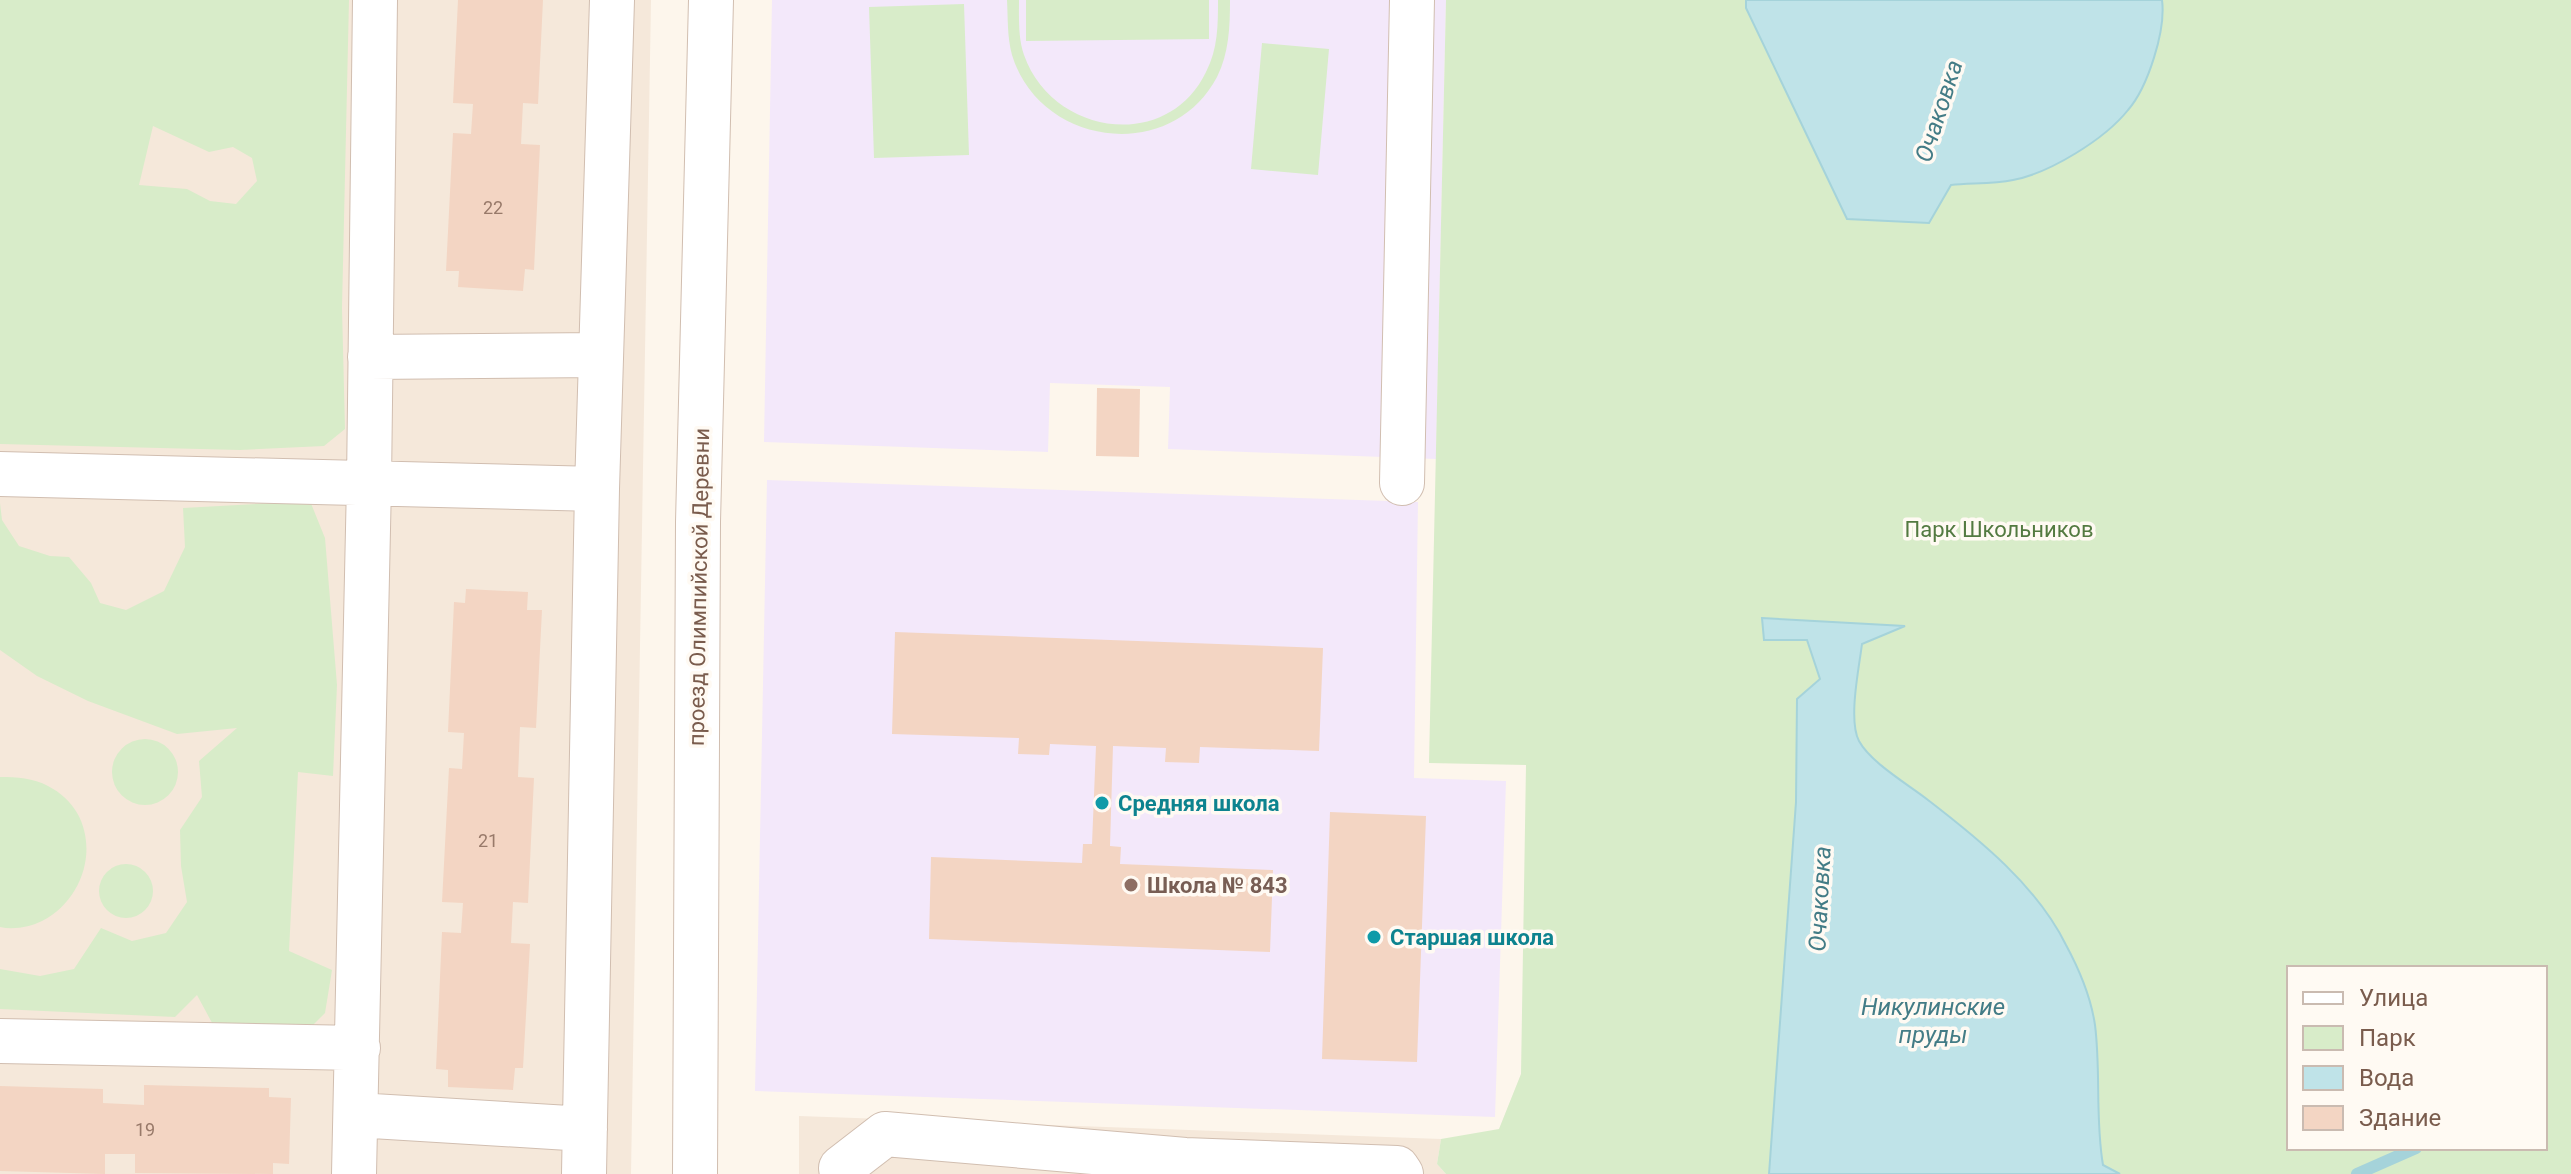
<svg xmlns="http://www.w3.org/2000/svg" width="2571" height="1174" viewBox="0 0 2571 1174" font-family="Roboto,sans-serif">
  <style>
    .residential { fill: #f5e8da }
    .education { fill: #f3e8fa }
    .green { fill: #d8ecc9; fill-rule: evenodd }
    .water { fill: #bfe3e8; stroke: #a5d3da; stroke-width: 2 }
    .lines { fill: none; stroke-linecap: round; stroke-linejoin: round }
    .stream { stroke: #a5d3da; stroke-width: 12 }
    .building { fill: #f3d5c3 }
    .minor-casing { stroke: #d1beb0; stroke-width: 46 }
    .minor { stroke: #fff; stroke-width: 44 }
    .culture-dot { fill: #0f9aa8; stroke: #fffaf3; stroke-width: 3 }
    .education-dot { fill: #8d6e63; stroke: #fffaf3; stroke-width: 3 }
    .labels { text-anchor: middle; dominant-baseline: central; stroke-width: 7; stroke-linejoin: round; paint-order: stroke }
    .number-label { font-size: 18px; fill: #987a6a }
    .park-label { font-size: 22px; fill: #537a41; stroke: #fffaf3 }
    .street-label { font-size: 22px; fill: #7a5c4d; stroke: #fffaf3 }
    .culture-label { font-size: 22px; font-weight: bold; fill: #0d838f; stroke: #fffaf3; text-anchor: start }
    .education-label { font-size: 22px; font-weight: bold; fill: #785e54; stroke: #fffaf3; text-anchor: start }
    .water-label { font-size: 24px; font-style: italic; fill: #437c86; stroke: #fffaf3 }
  </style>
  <rect width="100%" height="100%" fill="#fdf6ec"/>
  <path class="residential" d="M0,0h651l-20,1174h-631z
    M799,1116l642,23 -4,25 9,10h-647z"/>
  <path class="education" d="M772,0h674l-10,459 -268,-10 2,-62 -120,-4 -2,69 -284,-10z
    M767,480l651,22 -4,276 92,3 -11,336 -740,-26z"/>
  <path class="green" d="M0,0h349l-7,308 3,121 -21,17 -84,4 -240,-6zM153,126l56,26 24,-5 19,11 5,23 -21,23 -26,-3 -23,-12 -48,-4z
    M1007,0h12c0,18 -1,38 5,55 28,80 143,98 182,17 12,-23 12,-47 12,-72h12c0,27 -1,53 -13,77 -46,87 -177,70 -205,-22 -5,-18 -4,-37 -5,-55z
    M1026,0h183v39l-183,2z
    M1446,0h1125v1174h-1125l-9,-10 4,-25 58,-10 22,-55 5,-309 -97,-2zM2289,968h256v180h-256z
    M964,4l5,151 -95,3 -5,-151z
    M1262,43l67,6 -11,126 -67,-6z
    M310,501l15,37 12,147 -4,91 -35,-4 -9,179 43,19 -7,43 -33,33 -68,-1 -27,-50 -22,22 -175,-8v-40l40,7 34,-7 27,-41 31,13 34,-8 21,-31 -6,-36 -1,-36 22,-33 -3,-36 38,-33 -60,6 -89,-33 -51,-25 -37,-26v-147l2,17 17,26 31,10 19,1 22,26 9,20 26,7 38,-19 21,-44 -2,-39z
    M112 772a33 33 0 1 1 66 0a33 33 0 1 1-66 0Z
    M0,777c17,0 33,1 48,9 57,29 47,108 -6,135 -12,6 -28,9 -42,6z
    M99 891a27 27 0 1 1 54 0a27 27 0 1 1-54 0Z"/>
  <path class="water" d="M1746,0h416c4,30 -14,87 -34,110 -23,29 -78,63 -115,70 -20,4 -42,3 -62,5l-22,38 -82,-4 -101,-211z
    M1762,618l143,8 -43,18c-3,24 -14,76 -3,97 12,22 50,44 69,59 52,40 109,86 138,145 13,24 25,53 29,80 6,47 0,94 8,140l17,9h-351l27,-372 1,-103 23,-20 -13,-39h-43z"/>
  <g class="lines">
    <path class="stream" d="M2357,1174l59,-26"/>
  </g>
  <path class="building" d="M458,0h85l-5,104 -15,-1 -2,41 19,1 -6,125 -9,-1 -2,22 -65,-4 1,-16h-13l7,-138 18,1 2,-30 -20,-1z
    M1097,388l43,1 -1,68 -43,-1z
    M466,589l62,3 -1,18h15l-6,118 -16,-1 -2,50 16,1 -6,125 -15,-1 -2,41 19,1 -7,124h-8l-2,22 -65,-3v-17l-12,-1 6,-137 19,1 2,-30 -21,-1 7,-134 13,1 2,-36 -16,-1 6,-130 11,1z
    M895,632l428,16 -4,103 -119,-4 -1,16 -34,-1 1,-14 -53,-2 -3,100 11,1 -1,17 153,6 -3,82 -341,-13 2,-82 151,6 1,-19h9l4,-98 -46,-2 -1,11 -31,-1 1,-16 -127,-4z
    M1330,812l96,4 -9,246 -95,-3z
    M144,1085l125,3v9l22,1 -2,66 -16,-1v11l-138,-1v-19h-30v20l-105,-3v-85l103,3v14l41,2z"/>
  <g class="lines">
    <defs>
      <path id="minor" d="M370,357l231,-2
        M0,474l597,15
        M1402,483l10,-483
        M0,1041l358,7
        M356,1115l229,14
        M354,1174l15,-691 6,-483
        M584,1174l13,-685 15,-489
        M695,1174l3,-652 13,-522
        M842,1174l-1,-6 44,-34 300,26 212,8 4,6"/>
    </defs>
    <use href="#minor" class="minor-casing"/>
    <use href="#minor" class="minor"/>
  </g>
  <g class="culture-dot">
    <circle cx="1102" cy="803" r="8"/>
    <circle cx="1374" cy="937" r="8"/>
  </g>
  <circle class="education-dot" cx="1131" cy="885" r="8"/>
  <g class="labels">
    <g class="number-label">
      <text x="493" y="207">22</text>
      <text x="488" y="840">21</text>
      <text x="145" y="1129">19</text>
    </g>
    <g class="park-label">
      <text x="1999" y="529">Парк Школьников</text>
    </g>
    <g class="street-label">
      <text transform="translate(699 587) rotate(-89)">проезд Олимпийской Деревни</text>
    </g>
    <g class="culture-label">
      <text x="1118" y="803">Средняя школа</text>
      <text x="1390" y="937">Старшая школа</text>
    </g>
    <g class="education-label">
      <text x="1147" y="885">Школа № 843</text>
    </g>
    <g class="water-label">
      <text transform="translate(1939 111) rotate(-72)">Очаковка</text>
      <text transform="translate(1820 899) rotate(-87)">Очаковка</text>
      <text x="1933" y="1007">Никулинские<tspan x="1933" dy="28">пруды</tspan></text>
    </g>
  </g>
  <rect x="2287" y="966" width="260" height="184" fill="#fffaf3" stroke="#cabbb1" stroke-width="2"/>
  <rect x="2303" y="992" width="40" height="12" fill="#ffffff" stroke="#cabbb1" stroke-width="2"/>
  <text x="2359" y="1006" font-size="24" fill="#7a5c4d">Улица</text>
  <rect x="2303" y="1026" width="40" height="24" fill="#d8ecc9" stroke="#cabbb1" stroke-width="2"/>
  <text x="2359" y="1046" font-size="24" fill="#7a5c4d">Парк</text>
  <rect x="2303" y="1066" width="40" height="24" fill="#bfe3e8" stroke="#cabbb1" stroke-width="2"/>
  <text x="2359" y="1086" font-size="24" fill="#7a5c4d">Вода</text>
  <rect x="2303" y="1106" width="40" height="24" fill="#f3d5c3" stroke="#cabbb1" stroke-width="2"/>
  <text x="2359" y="1126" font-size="24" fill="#7a5c4d">Здание</text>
</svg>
